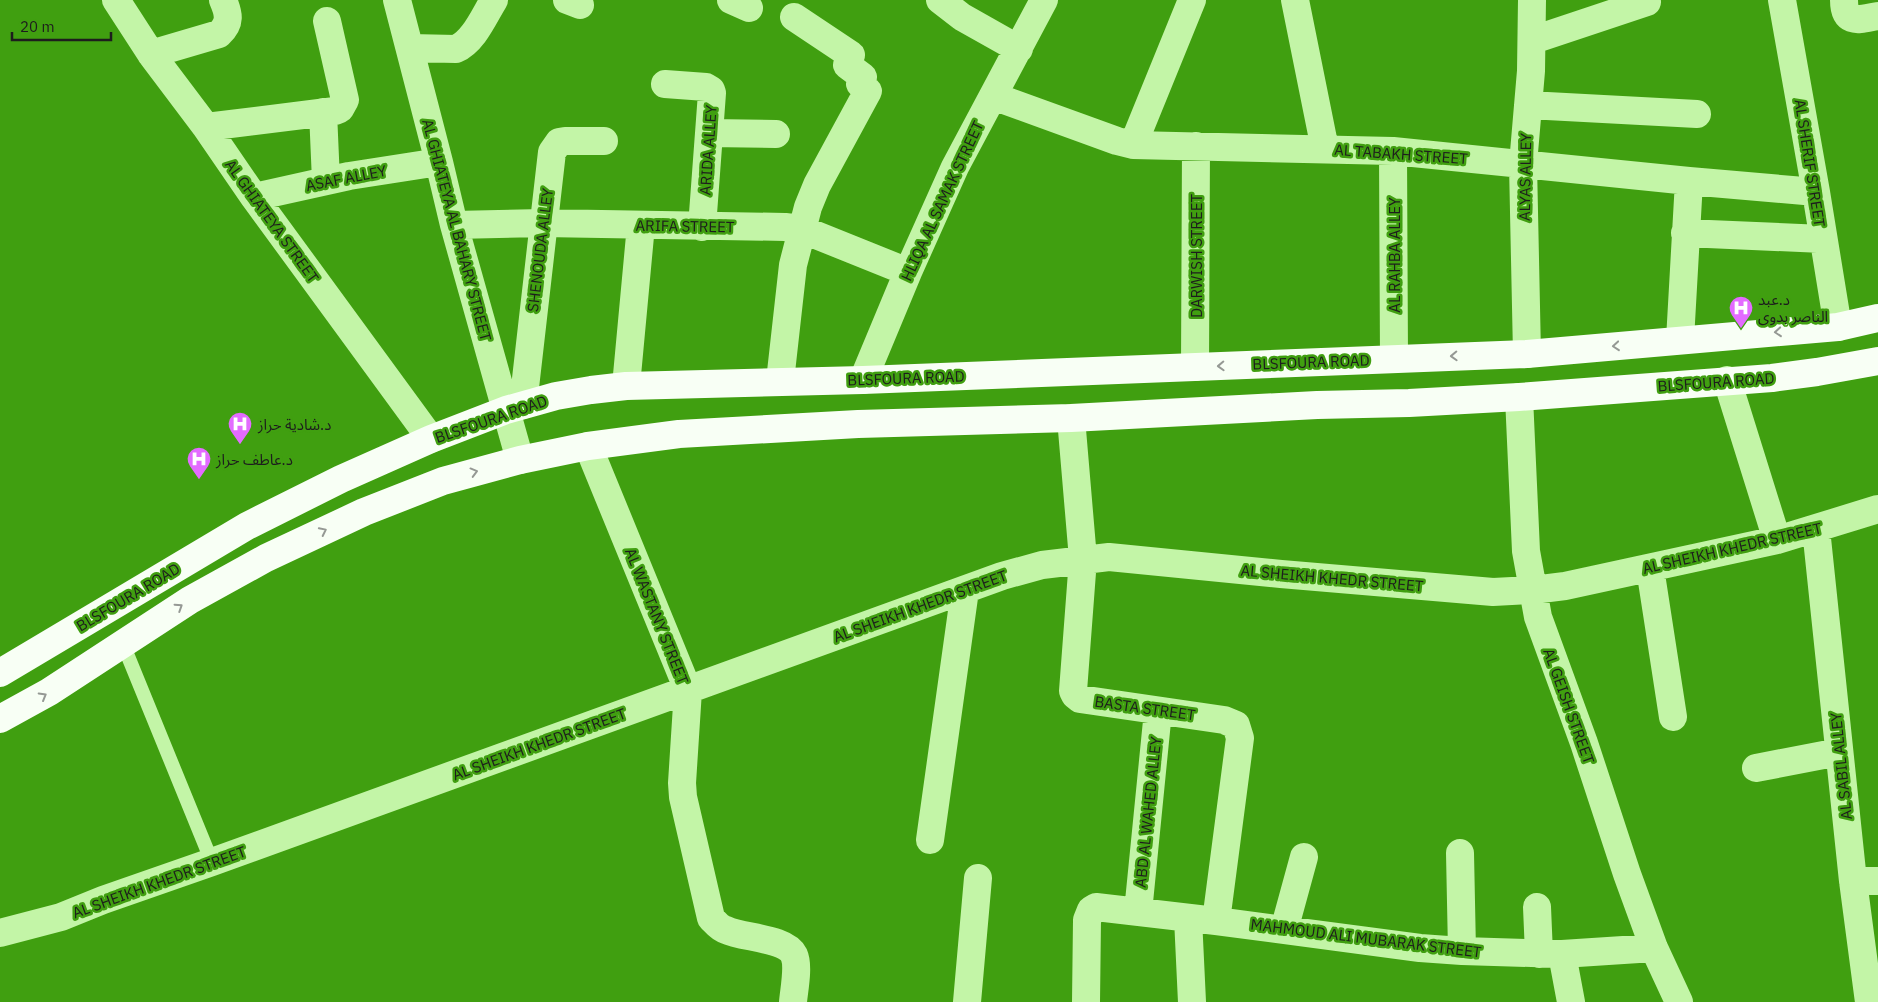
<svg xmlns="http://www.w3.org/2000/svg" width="1878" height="1002" viewBox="0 0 1878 1002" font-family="'IBM Plex Sans','Noto Sans Arabic',sans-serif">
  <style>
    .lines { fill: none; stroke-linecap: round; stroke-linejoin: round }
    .service { stroke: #c3f5a7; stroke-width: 14 }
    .minor { stroke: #c3f5a7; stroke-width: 28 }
    .primary { stroke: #f8fff5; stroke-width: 28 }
    .oneway { stroke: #959994 }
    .labels { text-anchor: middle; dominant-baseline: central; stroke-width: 5; stroke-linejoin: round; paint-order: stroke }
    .street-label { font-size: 15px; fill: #1d1d1d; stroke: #409f10 }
    .poi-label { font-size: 15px; fill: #1d1d1d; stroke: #409f10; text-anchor: start }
  </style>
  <rect width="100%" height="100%" fill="#409f10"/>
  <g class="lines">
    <path class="service" d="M123,644l89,218"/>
    <path class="minor" d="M116,0l35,54 55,73 48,70 177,242
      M397,0l42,162 15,63 66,235
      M567,0l13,5
      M731,0l18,8
      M940,0l22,17 57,32
      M1295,0l30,149
      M1782,0l34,192 22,135
      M1844,0c0,26 16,19 34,16
      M1533,40l114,-38
      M410,48l46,1c18,-8 28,-33 38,-49
      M151,54l68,-20c12,-11 10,-20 4,-34
      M665,84l41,3 5,3 1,3 -10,134
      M993,96l124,45 16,4 260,6 296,30 127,11
      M1528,105l169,9
      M323,112l3,69
      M206,127l129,-16 5,-2 5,-9 -18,-79
      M709,133l67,1
      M1133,145l59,-145
      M1393,151l1,208
      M254,197l95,-21 90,-14
      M454,225l89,-2 242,4 16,2 107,43
      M1685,233l138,6
      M1680,340l9,-159
      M1527,354l-4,-190 8,-93 1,-71
      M1195,367l1,-221
      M863,380l45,-108 47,-105 89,-167
      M1727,380l50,160
      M780,381l13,-116 15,-58 9,-22 51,-94 -8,-7 3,-7 -16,-12 4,-10 -57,-38
      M626,386l15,-161
      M1519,397l7,154 12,66 46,126 43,131 27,74 25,54
      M523,405l29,-253 7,-10 6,-1h39
      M1071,418l12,141 -10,132 2,4 5,4 144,21 12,5 4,13 -24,183
      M588,446l100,244 -6,93 1,14 28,121c5,5 8,10 15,12 17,8 60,8 68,25 5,11 0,35 -1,47
      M1816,529l37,352 16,121
      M1650,568l23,149
      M1756,768l83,-16
      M930,840l35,-250
      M1460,853l2,98
      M1853,881h25
      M1537,907l2,47
      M1138,912l20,-201
      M1188,918l4,84
      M1284,930l20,-73
      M0,933l61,-16 42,-17 109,-38 790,-286 40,-11 67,-8 172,17 212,18 40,-2 32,-4 212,-46 101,-31
      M1562,954l9,48
      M967,1002l11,-124
      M1086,1002l1,-82 4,-10 5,-3 120,14 204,27 42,3 100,3 92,-6"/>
    <path class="primary" d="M0,673l247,-147 94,-47 90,-40 75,-29 50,-14 35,-6 35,-4 237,-6 664,-26 311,-27 40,-9
      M0,719l49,-27 141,-92 76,-42 98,-46 79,-31 77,-21 68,-14 91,-12 179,-10 213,-6 246,-13 92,-2 110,-6 253,-19 45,-6 61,-11"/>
  </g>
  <defs><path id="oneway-chevron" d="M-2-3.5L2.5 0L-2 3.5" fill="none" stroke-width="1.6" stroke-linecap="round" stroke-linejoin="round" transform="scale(1.25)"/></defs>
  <g class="oneway">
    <use href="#oneway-chevron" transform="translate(1778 332) rotate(175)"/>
    <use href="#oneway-chevron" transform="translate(1616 346) rotate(175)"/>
    <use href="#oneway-chevron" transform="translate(1454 356) rotate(178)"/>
    <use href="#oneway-chevron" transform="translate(1221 366) rotate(178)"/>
    <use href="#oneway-chevron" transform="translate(474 472) rotate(-15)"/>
    <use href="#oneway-chevron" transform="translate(323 531) rotate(-26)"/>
    <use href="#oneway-chevron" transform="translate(179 607) rotate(-33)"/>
    <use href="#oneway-chevron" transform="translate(43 696) rotate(-30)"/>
  </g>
  <defs>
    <symbol id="hospital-pin" viewBox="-11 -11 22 30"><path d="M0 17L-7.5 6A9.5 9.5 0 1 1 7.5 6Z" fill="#e36bff" stroke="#409f10"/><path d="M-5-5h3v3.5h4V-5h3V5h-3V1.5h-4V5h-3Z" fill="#fff"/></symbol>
  </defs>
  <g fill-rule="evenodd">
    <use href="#hospital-pin" x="1727" y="294" width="28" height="38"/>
    <use href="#hospital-pin" x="226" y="410" width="28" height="38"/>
    <use href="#hospital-pin" x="185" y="445" width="28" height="38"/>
  </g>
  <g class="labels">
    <g class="street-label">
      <text transform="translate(708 150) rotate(-86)">ARIDA ALLEY</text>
      <text transform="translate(1401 154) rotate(4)">AL TABAKH STREET</text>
      <text transform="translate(1810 163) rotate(81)">AL SHERIF STREET</text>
      <text transform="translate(1525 177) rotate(-89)">ALYAS ALLEY</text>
      <text transform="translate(346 178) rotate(-11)">ASAF ALLEY</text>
      <text transform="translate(942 201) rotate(-65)">HLIQA AL SAMAK STREET</text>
      <text transform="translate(272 221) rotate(54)">AL GHIATEYA STREET</text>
      <text transform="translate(685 226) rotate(1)">ARIFA STREET</text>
      <text transform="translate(457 230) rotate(75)">AL GHIATEYA AL BAHARY STREET</text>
      <text transform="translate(540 250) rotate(-83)">SHENOUDA ALLEY</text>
      <text transform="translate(1394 255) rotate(-90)">AL RAHBA ALLEY</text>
      <text transform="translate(1196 256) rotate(-90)">DARWISH STREET</text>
      <text transform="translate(1311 362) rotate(-2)">BLSFOURA ROAD</text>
      <text transform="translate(906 378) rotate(-2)">BLSFOURA ROAD</text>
      <text transform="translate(1716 382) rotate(-4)">BLSFOURA ROAD</text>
      <text transform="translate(491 419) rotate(-19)">BLSFOURA ROAD</text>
      <text transform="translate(1732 548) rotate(-13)">AL SHEIKH KHEDR STREET</text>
      <text transform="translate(1332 578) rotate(5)">AL SHEIKH KHEDR STREET</text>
      <text transform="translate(128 597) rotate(-31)">BLSFOURA ROAD</text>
      <text transform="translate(920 606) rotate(-20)">AL SHEIKH KHEDR STREET</text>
      <text transform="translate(657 616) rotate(68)">AL WASTANY STREET</text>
      <text transform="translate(1569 706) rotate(70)">AL GEISH STREET</text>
      <text transform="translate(1145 708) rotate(8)">BASTA STREET</text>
      <text transform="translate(539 744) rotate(-20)">AL SHEIKH KHEDR STREET</text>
      <text transform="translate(1841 766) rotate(-96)">AL SABIL ALLEY</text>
      <text transform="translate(1148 812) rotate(-84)">ABD AL WAHED ALLEY</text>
      <text transform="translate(159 882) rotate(-20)">AL SHEIKH KHEDR STREET</text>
      <text transform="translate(1366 938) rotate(7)">MAHMOUD ALI MUBARAK STREET</text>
    </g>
    <g class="poi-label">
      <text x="1758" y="299">د.عبد<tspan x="1758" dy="17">الناصر بدوى</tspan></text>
      <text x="258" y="424">د.شادية حراز</text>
      <text x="216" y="459">د.عاطف حراز</text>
    </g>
  </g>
  <path d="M12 32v8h99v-8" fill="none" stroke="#1d1d1d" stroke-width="2.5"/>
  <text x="20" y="32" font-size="15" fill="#1d1d1d" stroke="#409f10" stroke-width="4" paint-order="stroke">20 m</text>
</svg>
